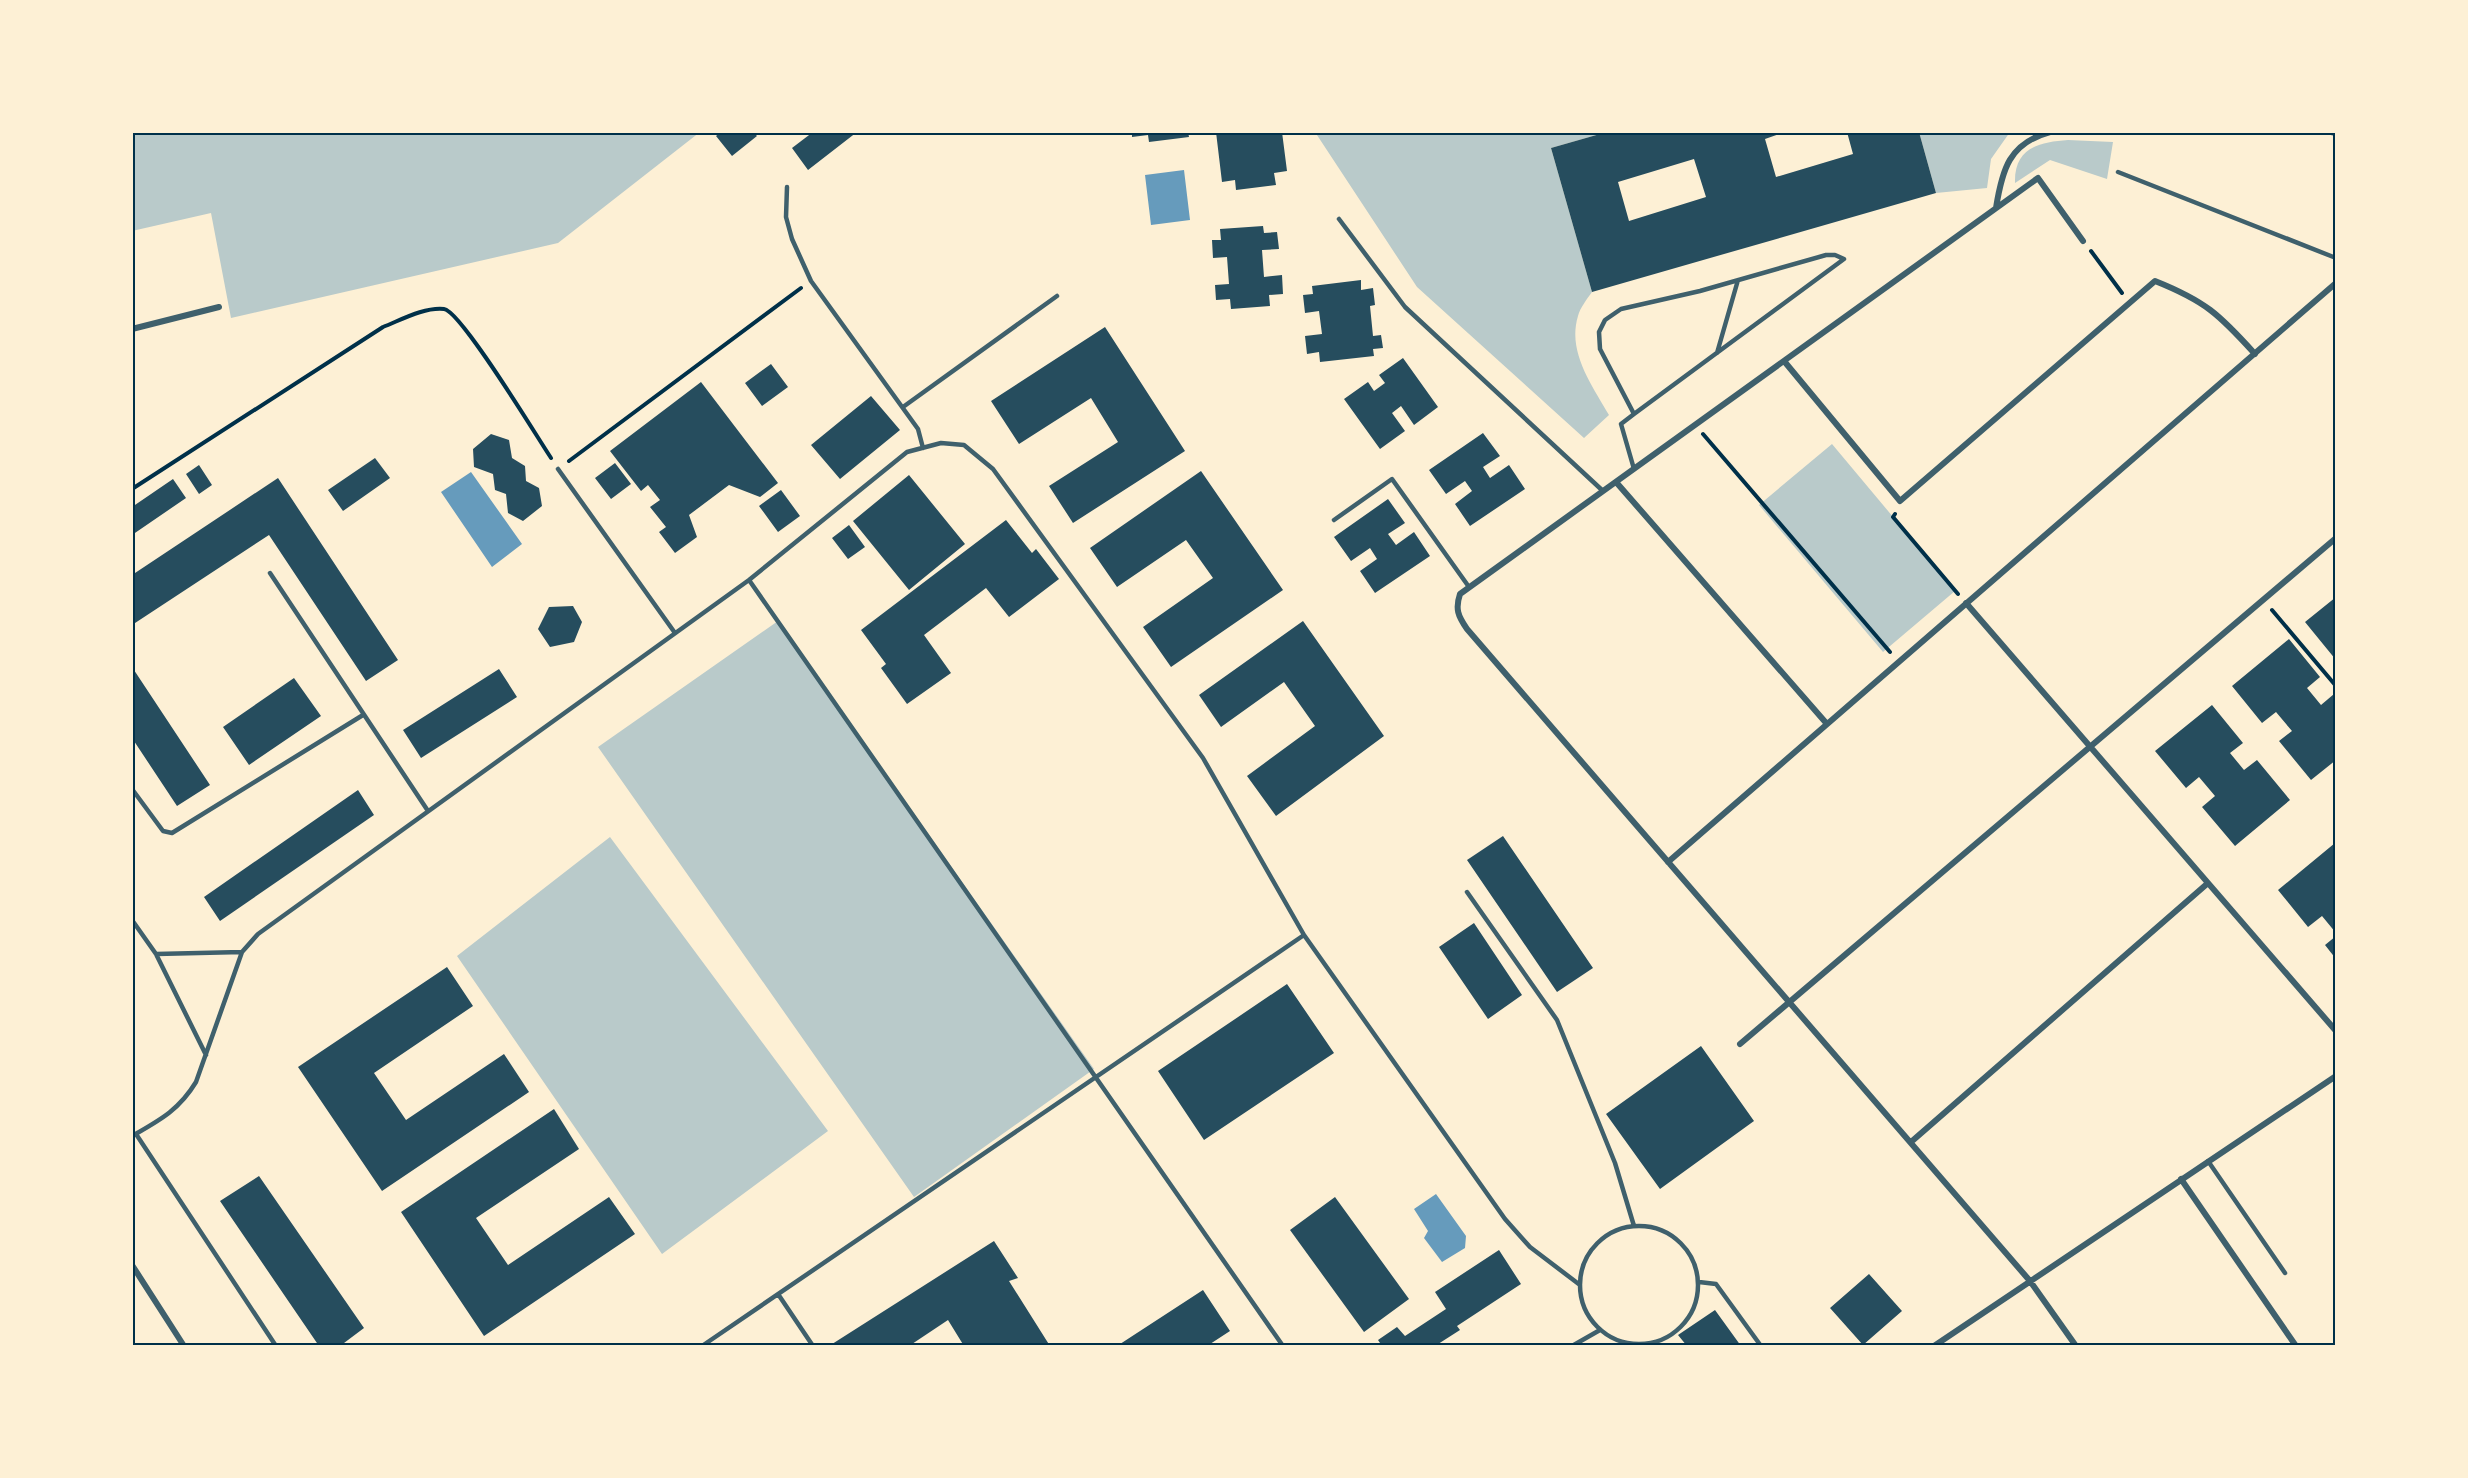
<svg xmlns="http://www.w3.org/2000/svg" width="2468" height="1478" viewBox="0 0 2468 1478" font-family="Ubuntu,sans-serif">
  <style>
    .green { fill: #b9caca }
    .water { fill: #669bbc }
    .building { fill: #264d5e; fill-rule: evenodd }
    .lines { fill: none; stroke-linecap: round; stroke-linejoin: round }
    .path { stroke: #003049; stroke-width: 4 }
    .service { stroke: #3f606c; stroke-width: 4.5 }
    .minor { stroke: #3f606c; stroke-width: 6 }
    .neatline { fill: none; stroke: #003049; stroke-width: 2 }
  </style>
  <rect width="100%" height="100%" fill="#fdf0d5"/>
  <path class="green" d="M132,132h568l-142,111 -327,75 -20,-105 -79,18z
    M1315,132h292l-56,16 41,144c-5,7 -12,16 -14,24 -11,36 14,69 31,99l-25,23 -167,-151z
    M1919,132h91l-19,27 -4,29 -51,5z
    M2068,140l45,2 -6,37 -57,-19 -35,23c-1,-35 24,-41 53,-43z
    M1832,444l123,147 -72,61 -124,-147z
    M778,621l316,448 -180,128 -316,-450z
    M610,837l218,294 -166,123 -205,-298z"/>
  <path class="water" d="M1184,170l6,50 -39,5 -6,-50z
    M471,472l51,72 -30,23 -51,-75z
    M1436,1194l30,42 -1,12 -23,14 -18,-24 4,-7 -14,-22z"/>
  <path class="building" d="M721,132h32l4,4 -25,20 -16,-20z
    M813,132h44l-49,38 -16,-22z
    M1132,132h56l1,5 -40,5 -1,-7 -16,2z
    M1216,132h66l5,39 -13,2 2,12 -40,5 -1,-10 -13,2z
    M1607,132h178l-20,7 11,38 77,-23 -6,-22h72l17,61 -344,99 -41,-144zM1694,159l12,38 -77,24 -11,-39z
    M1263,226l1,7 13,-1 2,17 -17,1 2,27 18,-2 1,19 -14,1 1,11 -39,3 -1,-10 -14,1 -1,-15 14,-1 -2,-27 -14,1 -1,-18h9l-1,-11z
    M1361,280v10l12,-2 2,17 -5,1 3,30 8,-1 2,13 -10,1 1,7 -54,6 -1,-10 -12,2 -2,-18 17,-2 -3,-23 -14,2 -2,-18 10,-1 -1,-8z
    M1105,327l80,124 -112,72 -24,-37 69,-44 -27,-44 -72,46 -28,-43z
    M1403,358l35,49 -24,18 -13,-19 -9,7 13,18 -25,18 -36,-50 24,-17 6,9 11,-8 -6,-8z
    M771,364l17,23 -26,19 -17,-23z
    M701,382l77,101 -18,14 -31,-12 -40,30 8,22 -22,16 -16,-21 7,-5 -16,-20 10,-7 -12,-15 -7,6 -31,-40z
    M871,396l29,34 -60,49 -29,-34z
    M1483,433l17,23 -17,11 7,11 19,-13 16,24 -55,37 -15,-22 17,-13 -7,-10 -19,13 -17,-24z
    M491,434l18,6 3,18 13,8 1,15 13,7 3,18 -19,15 -15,-8 -2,-19 -11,-4 -2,-16 -19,-7 -1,-18z
    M375,458l15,20 -47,33 -15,-21z
    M615,463l16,21 -20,15 -16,-21z
    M199,465l13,20 -13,9 -13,-20z
    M1201,471l82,119 -112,77 -28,-40 70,-49 -27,-38 -69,47 -27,-39z
    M909,475l56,69 -56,46 -56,-69z
    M278,478l120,182 -32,21 -97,-146 -137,90v-50z
    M173,479l13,19 -54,37v-28z
    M781,490l19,26 -22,16 -19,-26z
    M1388,499l17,24 -17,11 8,11 18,-13 16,24 -55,37 -15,-22 17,-12 -7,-11 -19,13 -17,-24z
    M1006,520l26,33 4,-4 23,30 -50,38 -23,-29 -62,47 27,38 -44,31 -26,-36 5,-4 -25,-34z
    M849,525l16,22 -17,12 -16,-21z
    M2336,597v63l-31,-38z
    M573,606l9,16 -8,20 -24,5 -12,-18 11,-22z
    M1303,621l81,115 -108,80 -29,-40 68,-50 -31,-44 -63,45 -22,-32z
    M2289,639l31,38 -13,11 14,17 13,-11 2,3v63l-25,20 -32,-39 13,-10 -16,-19 -14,11 -30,-37z
    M132,667l78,118 -33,21 -45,-68z
    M499,669l18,28 -96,61 -18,-28z
    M294,678l27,38 -72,49 -26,-38z
    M2212,705l31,38 -13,10 14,17 13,-10 33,40 -55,46 -33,-39 13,-11 -16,-19 -13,11 -31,-37z
    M358,790l16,25 -154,106 -16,-24z
    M1503,836l90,132 -36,24 -90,-132z
    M2335,843l1,2v88l-14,-17 -14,11 -30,-37z
    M1474,923l48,72 -34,24 -49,-72z
    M2336,936v23l-11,-14z
    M447,967l26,39 -99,67 32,47 98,-66 25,38 -147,99 -84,-124z
    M1287,984l47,69 -130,87 -46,-69z
    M1701,1046l53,75 -94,68 -54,-75z
    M554,1109l25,40 -103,69 32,47 101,-68 26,37 -151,102 -83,-124z
    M259,1176l105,152 -24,18h-21l-99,-145z
    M1335,1197l74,102 -45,33 -74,-102z
    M994,1241l24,37 -9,3 41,65h-86l-16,-26 -39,26h-80z
    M1499,1250l22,34 -64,42 3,4 -25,16h-53l-4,-6 19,-13 8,9 41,-27 -11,-17z
    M1869,1274l33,37 -39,34 -33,-37z
    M1203,1290l27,41 -23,15h-90z
    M1715,1310l26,36h-54l-9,-11z"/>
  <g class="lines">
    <path class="path" d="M2091,251l31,42
      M1703,434l187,218
      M569,461l232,-173
      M132,489l251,-162c18,-7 41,-20 61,-18 17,2 93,128 107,149
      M1895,514l-2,3 65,77
      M2272,610l64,76"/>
    <path class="service" d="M2118,172l218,86
      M787,187l-1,30 6,22 19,42 107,148 5,19
      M1339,219l66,88 198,184
      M1717,353l21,-73
      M903,407l154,-111
      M558,469l117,164
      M1634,469l-13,-45 13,-10 210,-155 -9,-4h-9l-126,36 -79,18 -16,11 -6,12 1,17 34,65
      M1334,520l58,-41 77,108
      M270,573l158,238
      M749,580l534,766
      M132,789l31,42 9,2 191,-118
      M1467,892l90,128 58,143 19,63
      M132,920l24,34 50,101
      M156,954l86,-2
      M136,1134l140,212
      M132,1136c28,-16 47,-26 64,-54l46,-130 16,-18 491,-354 158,-128 34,-9 23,2 29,24 210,289 101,177 201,284 25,28 50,38
      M2208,1161l77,112
      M1580 1285a59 59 0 1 1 118 0a59 59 0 1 1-118 0Z
      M1699,1282l17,2 45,62
      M778,1294l35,52
      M702,1346l602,-411
      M1572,1346l28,-16"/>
    <path class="minor" d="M2331,132l5,1
      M1996,208c6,-38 13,-65 54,-76
      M132,329l87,-22
      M1784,361l116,140 255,-220c50,20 64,33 100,73
      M1616,482l211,242
      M1966,603l370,428
      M1668,862l668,-579
      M1740,1044l596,-506
      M1911,1142l297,-259
      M2181,1179l115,167
      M132,1265l52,81
      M1934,1346l402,-270
      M2076,1346l-46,-65 -563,-652c-9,-13 -12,-20 -7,-35l578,-416 45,63"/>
  </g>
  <rect width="2468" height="1478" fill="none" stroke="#fdf0d5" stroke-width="267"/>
  <rect x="134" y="134" width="2200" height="1210" class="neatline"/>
</svg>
